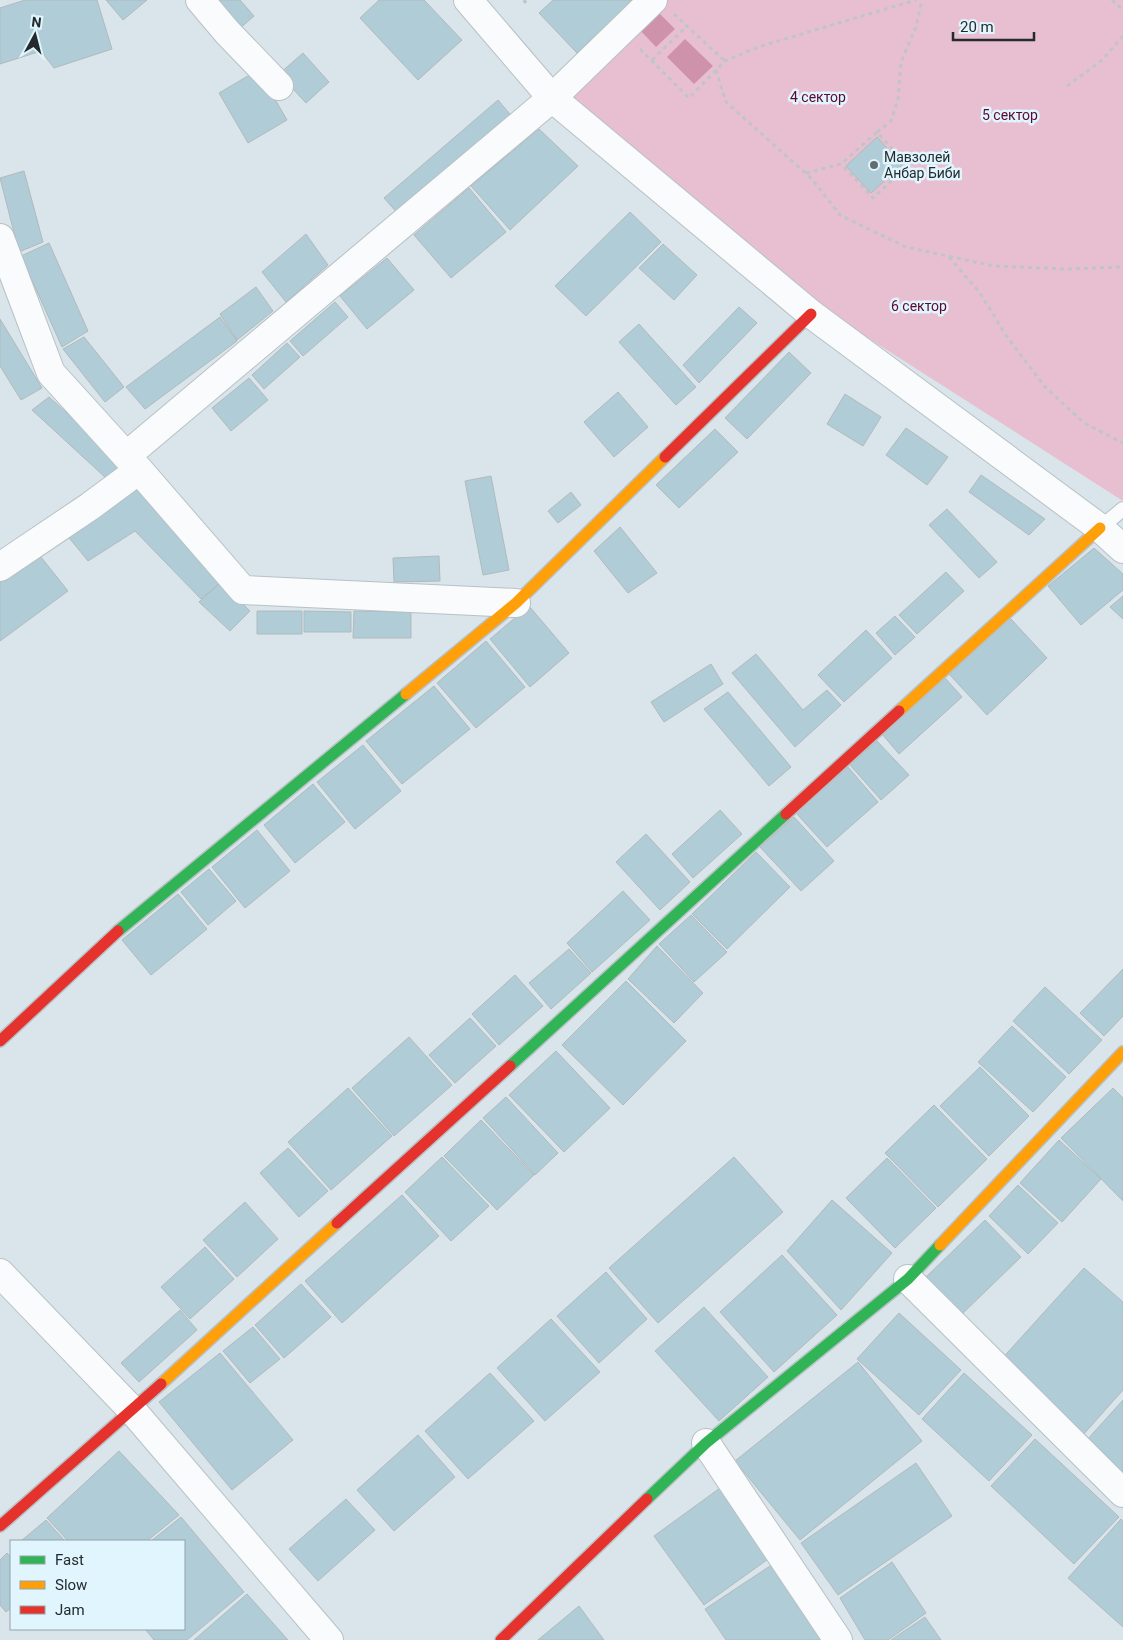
<svg xmlns="http://www.w3.org/2000/svg" width="1123" height="1640" viewBox="0 0 1123 1640" font-family="Roboto,sans-serif">
  <style>
    .green { fill: #e8bfd1 }
    .water { fill: #ce93ab }
    .building { fill: #b0ccd6; stroke: #b1babd }
    .lines { fill: none; stroke-linecap: round; stroke-linejoin: round }
    .lane-casing { stroke: #b8c1c5; stroke-width: 16 }
    .street-casing { stroke: #b8c1c5; stroke-width: 30 }
    .fast-casing { stroke: #b8c1c5; stroke-width: 14 }
    .slow-casing { stroke: #b8c1c5; stroke-width: 14 }
    .jam-casing { stroke: #b8c1c5; stroke-width: 14 }
    .path { stroke: #c0c5c6; stroke-width: 3; stroke-dasharray: 4 4; stroke-linecap: butt }
    .lane { stroke: #f9fbfc; stroke-width: 14 }
    .street { stroke: #f9fbfc; stroke-width: 28 }
    .fast { stroke: #30b455; stroke-width: 11 }
    .slow { stroke: #ff9f0a; stroke-width: 11 }
    .jam { stroke: #e5322d; stroke-width: 11 }
    .poi-dot { fill: #636c70; stroke: #e0f5fd; stroke-width: 2 }
    .labels { text-anchor: middle; dominant-baseline: central; stroke-width: 5; stroke-linejoin: round; paint-order: stroke }
    .park-label { font-size: 14px; fill: #5c0831; stroke: #e0f5fd }
    .poi-label { font-size: 14px; fill: #232b2e; stroke: #e0f5fd; text-anchor: start }
  </style>
  <rect width="100%" height="100%" fill="#d9e5ea"/>
  <path class="green" d="M633,0h490v501l-305,-195 -266,-223 25,-30z"/>
  <path class="water" d="M657,11l18,18 -19,18 -17,-18z
    M685,39l28,27 -19,18 -27,-27z"/>
  <path class="building" d="M25,0h72l15,49 -58,19 -13,-17 -41,13v-56z
    M106,0h41l-24,20z
    M211,0h29l14,16 -16,14z
    M379,0h45l38,40 -44,40 -58,-62z
    M553,0h80l-56,53 -38,-40z
    M303,53l26,29 -23,21 -27,-29z
    M258,70l29,50 -39,23 -29,-50z
    M498,100l16,19 -114,97 -16,-18z
    M539,129l39,37 -68,64 -39,-44z
    M877,137l25,28 -31,28 -25,-27z
    M24,171l19,71 -24,10 -19,-74z
    M469,188l37,44 -55,46 -37,-43z
    M630,212l31,30 -75,74 -31,-30z
    M306,234l22,31 -42,37 -24,-30z
    M49,243l39,88 -26,16 -41,-91z
    M663,244l34,31 -23,25 -35,-32z
    M387,258l27,32 -47,39 -27,-33z
    M256,287l17,24 -36,29 -17,-26z
    M335,302l13,15 -45,39 -13,-15z
    M739,307l18,16 -58,60 -16,-18z
    M220,317l17,24 -92,68 -19,-22z
    M0,319l42,69 -21,12 -21,-34z
    M639,324l57,63 -20,18 -57,-63z
    M84,337l40,50 -19,15 -42,-53z
    M287,343l13,14 -36,32 -12,-14z
    M789,352l22,21 -64,66 -22,-21z
    M249,378l19,22 -37,31 -19,-23z
    M618,392l30,35 -34,30 -30,-35z
    M845,394l36,23 -18,29 -36,-22z
    M49,397l76,68 -18,14 -75,-69z
    M906,428l42,29 -21,28 -41,-30z
    M715,429l23,23 -59,56 -23,-23z
    M981,475l64,44 -16,16 -60,-43z
    M491,476l18,94 -26,5 -18,-94z
    M138,481l87,98 -24,20 -66,-68 -47,30 -22,-27z
    M571,492l10,13 -23,18 -10,-12z
    M947,509l50,53 -18,16 -50,-53z
    M620,527l37,46 -29,20 -34,-42z
    M1094,548l29,26v16l-42,35 -33,-39z
    M37,552l31,39 -68,50v-63z
    M439,556l1,25 -46,1 -1,-24z
    M946,572l18,19 -47,43 -18,-19z
    M221,582l29,29 -20,20 -31,-29z
    M1123,596v23l-13,-12z
    M529,606l40,47 -39,34 -40,-48z
    M257,611h45v23h-45z
    M304,611l47,1v20h-47z
    M354,611l57,1v26h-58z
    M895,616l20,21 -20,18 -19,-22z
    M1010,618l37,40 -60,57 -38,-41z
    M866,630l26,28 -48,44 -26,-27z
    M486,641l39,46 -49,41 -39,-45z
    M756,654l47,56 24,-20 14,15 -46,42 -63,-74z
    M711,664l12,20 -59,38 -13,-20z
    M945,678l17,19 -63,57 -17,-20z
    M434,686l36,43 -68,55 -36,-43z
    M728,692l63,75 -22,19 -65,-77z
    M877,741l32,34 -28,25 -31,-35z
    M363,745l38,46 -46,38 -38,-47z
    M848,767l30,35 -51,45 -31,-34z
    M313,784l32,38 -50,41 -31,-38z
    M720,810l22,24 -49,44 -21,-24z
    M794,817l40,44 -33,30 -41,-44z
    M257,830l33,41 -45,37 -33,-41z
    M646,834l44,48 -30,28 -44,-48z
    M756,852l34,35 -63,62 -35,-35z
    M209,869l27,32 -28,24 -27,-33z
    M623,891l27,29 -58,52 -25,-29z
    M178,894l29,35 -56,46 -29,-35z
    M691,915l36,37 -33,30 -35,-38z
    M657,946l46,47 -29,30 -46,-44z
    M569,949l22,24 -40,36 -22,-26z
    M1123,969v47l-19,20 -24,-23z
    M515,975l28,31 -44,39 -27,-31z
    M626,981l60,60 -63,64 -61,-60z
    M1045,987l57,53 -33,34 -56,-53z
    M470,1018l26,28 -41,37 -26,-28z
    M1012,1026l54,51 -33,35 -55,-50z
    M409,1037l43,48 -58,51 -42,-48z
    M556,1051l54,57 -46,44 -55,-57z
    M980,1067l49,49 -40,40 -49,-50z
    M348,1088l44,48 -61,54 -43,-48z
    M1113,1088l10,10v103l-62,-63z
    M506,1097l52,56 -23,22 -52,-57z
    M934,1105l53,54 -49,48 -53,-54z
    M481,1120l53,55 -37,35 -53,-54z
    M1059,1140l42,39 -39,43 -42,-39z
    M288,1148l40,43 -29,26 -39,-44z
    M442,1157l47,49 -38,35 -46,-49z
    M734,1157l49,55 -125,111 -49,-55z
    M887,1158l49,50 -41,40 -49,-50z
    M1018,1185l40,38 -30,31 -39,-38z
    M402,1195l37,41 -97,87 -37,-42z
    M832,1200l60,53 -51,57 -54,-59z
    M245,1202l33,37 -41,38 -34,-37z
    M985,1220l36,37 -61,59 -36,-37z
    M205,1247l29,32 -44,40 -29,-32z
    M782,1255l55,60 -63,57 -54,-60z
    M1084,1268l39,34v88l-41,46 -83,-74z
    M606,1272l41,47 -48,44 -42,-47z
    M301,1284l30,33 -47,41 -29,-33z
    M704,1307l64,70 -49,44 -64,-70z
    M180,1310l17,20 -58,52 -18,-19z
    M899,1313l62,57 -42,45 -62,-56z
    M551,1319l49,53 -55,49 -48,-53z
    M253,1327l27,32 -30,24 -27,-32z
    M220,1353l73,87 -61,50 -73,-88z
    M858,1362l64,79 -122,99 -65,-79z
    M490,1373l44,48 -66,58 -43,-48z
    M964,1373l68,62 -43,46 -67,-62z
    M1123,1400v74l-37,-33z
    M418,1435l37,42 -61,54 -37,-41z
    M1035,1439l84,78 -45,47 -83,-78z
    M119,1451l60,64 -32,26h-79l-21,-23z
    M916,1463l36,53 -114,79 -37,-52z
    M720,1488l51,69 -67,48 -50,-69z
    M346,1499l29,31 -57,51 -29,-32z
    M181,1517l63,75 -57,48h-33l-9,-11h39v-88h-33z
    M1121,1519l2,2v106l-55,-49z
    M46,1520l19,21h-44z
    M7,1553l4,5v50l-5,4 -6,-7v-45z
    M776,1562l52,78h-102l-21,-31z
    M892,1562l34,51 -38,27h-23l-25,-42z
    M247,1594l41,46h-94z
    M579,1606l25,34h-66z
    M925,1617l16,23h-50z"/>
  <g class="lines">
    <defs>
      <path id="lane" d="M1100,528l23,-19"/>
      <path id="street" d="M200,0l27,32 52,54
        M468,0l84,98 259,216 289,214 23,21
        M0,238l51,135 88,97 104,120 273,13
        M126,456l426,-358 101,-98
        M0,567l89,-60 50,-37
        M0,1273l132,137 197,230
        M908,1279l215,214
        M706,1443l132,197"/>
      <path id="fast" d="M118,931l288,-237
        M510,1066l276,-252
        M647,1499l59,-56 202,-164 32,-34"/>
      <path id="slow" d="M406,694l110,-91 149,-146
        M899,711l201,-183
        M940,1245l183,-193
        M161,1384l176,-161"/>
      <path id="jam" d="M665,457l146,-143
        M786,814l113,-103
        M0,1041l118,-110
        M337,1223l173,-157
        M0,1526l161,-142
        M501,1640l146,-141"/>
    </defs>
    <use href="#lane" class="lane-casing"/>
    <use href="#street" class="street-casing"/>
    <use href="#fast" class="fast-casing"/>
    <use href="#slow" class="slow-casing"/>
    <use href="#jam" class="jam-casing"/>
    <path class="path" d="M524,0l1,2 2,-2
      M1112,0l11,10
      M674,14l51,47
      M640,49l49,49 36,-37 33,-14 158,-47
      M652,60l35,-34
      M716,70l10,32 86,77 28,36 66,32 88,19 72,3 57,-2
      M1067,86l34,-25 22,-25
      M877,132l14,-11 7,-22 3,-37 15,-35 6,-27
      M806,173l35,-9 36,-32 31,34 -35,32 -32,-34
      M949,257l31,36 25,41 40,53 39,36 39,20"/>
    <use href="#lane" class="lane"/>
    <use href="#street" class="street"/>
    <use href="#fast" class="fast"/>
    <use href="#slow" class="slow"/>
    <use href="#jam" class="jam"/>
  </g>
  <circle class="poi-dot" cx="874" cy="165" r="5"/>
  <g class="labels">
    <g class="park-label">
      <text x="818" y="97">4 сектор</text>
      <text x="1010" y="115">5 сектор</text>
      <text x="919" y="306">6 сектор</text>
    </g>
    <g class="poi-label">
      <text x="884" y="157">Мавзолей<tspan x="884" dy="16">Анбар Биби</tspan></text>
    </g>
  </g>
  <rect x="10" y="1540" width="175" height="90" fill="#e0f5fd" stroke="#94a4aa"/>
  <rect x="20" y="1556" width="25" height="8" fill="#30b455" stroke="#94a4aa"/>
  <text x="55" y="1565" font-size="15" fill="#232b2e">Fast</text>
  <rect x="20" y="1581" width="25" height="8" fill="#ff9f0a" stroke="#94a4aa"/>
  <text x="55" y="1590" font-size="15" fill="#232b2e">Slow</text>
  <rect x="20" y="1606" width="25" height="8" fill="#e5322d" stroke="#94a4aa"/>
  <text x="55" y="1615" font-size="15" fill="#232b2e">Jam</text>
  <g transform="translate(35 35) rotate(7)" stroke="#e0f5fd" stroke-width="4" paint-order="stroke">
  <path d="M0-4L9 19L0 12L-9 19Z" fill="#232b2e"/>
  <text y="-8" font-size="14" font-weight="bold" text-anchor="middle" fill="#232b2e">N</text>
  </g>
  <path d="M953 32v8h81v-8" fill="none" stroke="#232b2e" stroke-width="2.5"/>
  <text x="960" y="32" font-size="15" fill="#232b2e" stroke="#e0f5fd" stroke-width="4" paint-order="stroke">20 m</text>
</svg>
